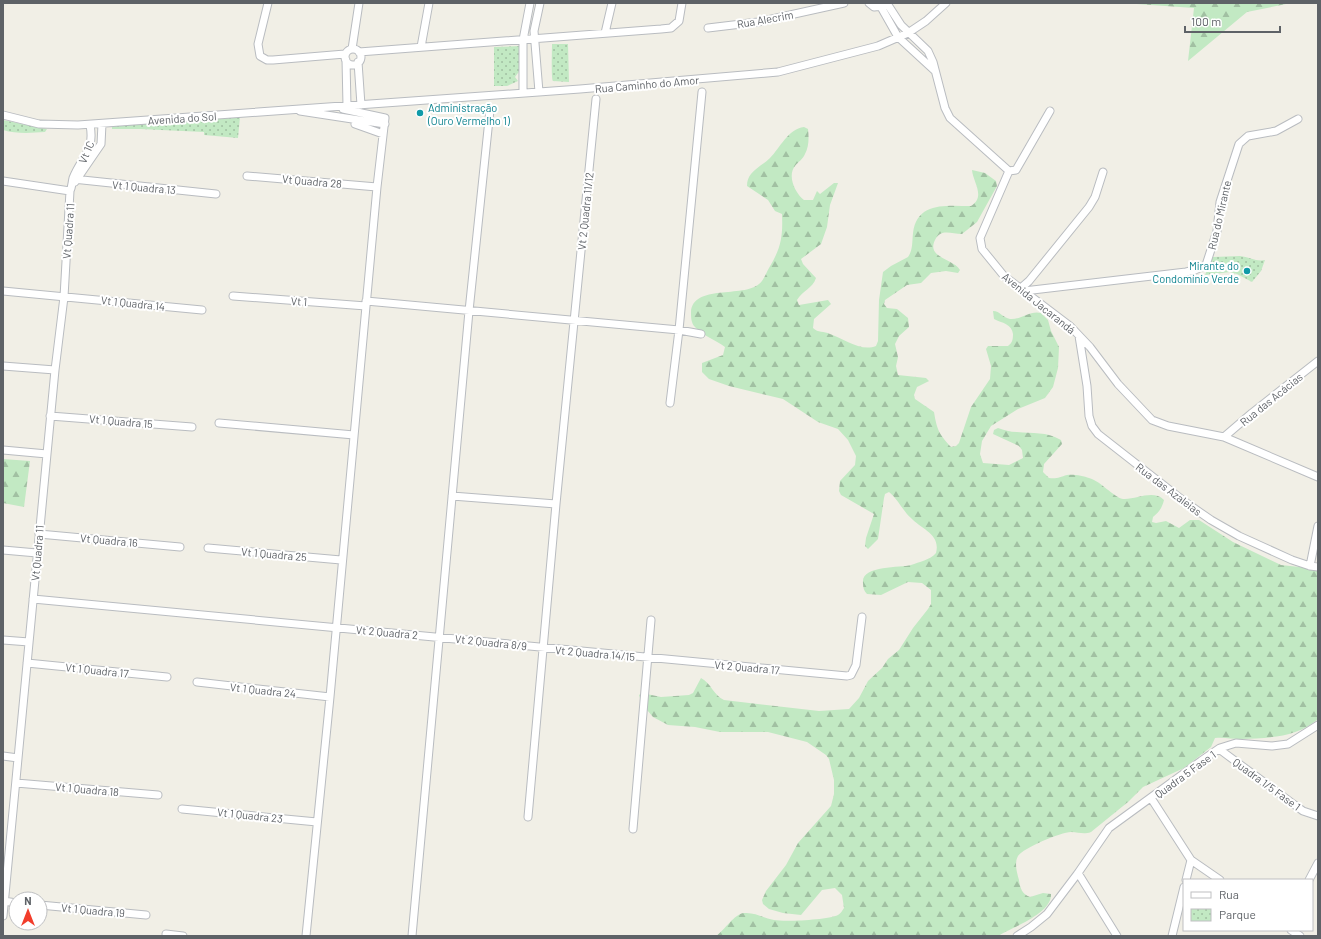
<svg xmlns="http://www.w3.org/2000/svg" width="1321" height="939" viewBox="0 0 1321 939" font-family="Barlow,sans-serif">
  <style>
    .forest { fill: url(#forest-firs) }
    .park { fill: url(#park-dots) }
    .lines { fill: none; stroke-linecap: round; stroke-linejoin: round }
    .minor-casing { stroke: #b9bcc0; stroke-width: 9 }
    .minor { stroke: #fff; stroke-width: 7 }
    .culture-dot { fill: #0f9aa8; stroke: #fff; stroke-width: 1.5 }
    .labels { text-anchor: middle; dominant-baseline: central; stroke-width: 4; stroke-linejoin: round; paint-order: stroke }
    .street-label { font-size: 11px; fill: #5e6267; stroke: #fff }
    .culture-label { font-size: 11px; fill: #0d838f; stroke: #fff; text-anchor: start }
  </style>
  <defs>
    <pattern id="forest-firs" width="22" height="20" patternUnits="userSpaceOnUse"><rect width="22" height="20" fill="#c2e9c3"/><path d="M5 1l3.5 6h-7zM16 11l3.5 6h-7z" fill="#a1c0a2"/></pattern>
    <pattern id="park-dots" width="8" height="8" patternUnits="userSpaceOnUse"><rect width="8" height="8" fill="#c2e9c3"/><path d="M2 2h.1M6 6h.1" fill="none" stroke="#a1c0a2" stroke-width="1.8" stroke-linecap="round"/></pattern>
  </defs>
  <rect width="100%" height="100%" fill="#f1efe6"/>
  <path class="forest" d="M1122,3h169l-44,9 -59,49 6,-53z
    M804,127l4,2c1,8 1,18 -3,25 -2,5 -7,8 -10,12 -8,10 0,27 9,34h9l4,-9 3,3 14,-11h4l-8,22 -3,22 -6,17 -20,15 2,5 13,14c-3,10 -14,13 -19,22l2,5 29,-5 3,4 -17,15 -1,9c5,5 11,3 17,6 14,5 31,18 46,12l2,-5 1,-41 4,-28 8,-6 17,-9c5,-7 4,-15 5,-24 4,-32 34,-27 58,-27 15,-9 2,-24 1,-36l13,3 11,8 1,5 -20,36 -15,12c-11,0 -21,-6 -27,6 -9,18 19,19 25,30l-2,3 -12,-2 -15,2 -10,10 -14,2 -22,15 -1,4 3,4 10,1 11,9 1,9 -10,9 -4,8 3,13 -2,9 2,9 28,3 3,3 -12,6 -3,8 1,4 19,13c3,18 5,22 17,35l5,-1 3,-3 12,-36 19,-28 1,-13 -5,-17 2,-3h20c4,-3 5,-6 5,-12 -1,-10 -11,-11 -19,-15l-1,-8c7,0 10,7 17,8 11,1 20,-9 31,-6l7,7 3,11 8,16 -1,21 -5,19 -8,11 -27,11 -27,17 -9,15 -2,13 3,9 26,2 14,-7 -1,-8 -3,-4 -26,-12 1,-4 4,-2c6,2 12,4 19,4 16,2 29,-1 44,8l1,4 -18,20 -1,8 6,6c8,1 11,-1 18,-3 6,-1 17,1 22,3 12,3 24,19 34,21 13,1 30,-10 41,1 -2,8 -5,12 -11,17l-1,5 4,1 10,-2 13,7 11,-8h9l34,22 48,23 37,4v150c-22,19 -50,19 -78,20 -8,0 -16,-2 -25,-1l-4,9 -27,21 -41,19 -15,15 -37,30c-8,3 -12,0 -20,0 -10,0 -48,16 -53,24 -4,7 -1,17 1,24 1,8 3,14 11,17l13,-4 8,1c1,20 -39,33 -53,42h-282c9,-6 18,-22 28,-23 11,-1 19,5 30,7 11,2 53,0 64,-5 3,-2 4,-4 6,-7l-2,-13 -7,-7 -13,2 -21,25 -18,-2 -14,-4 -6,-5 -1,-4 4,-9 20,-26 12,-22 33,-37 3,-12v-14l-5,-21 -3,-4 -19,-13 -39,-10h-48l-25,-5 -27,-2 -15,-8 -11,-13 -3,-9 3,-2 19,4 28,-2 4,-2 8,-15c10,5 13,18 23,22l95,11 30,-2 10,-11 9,-17 14,-13 6,-9 11,-9 14,-22 15,-19 3,-5v-14l-9,-7 -14,-1 -27,13 -14,-1c-3,-3 -4,-6 -4,-11 -2,-18 37,-15 48,-18 8,-3 19,-5 25,-12 5,-19 -15,-24 -25,-35 -9,-8 -13,-19 -22,-26l-4,2 -1,4 -6,41 -10,10 -3,-3 1,-8 8,-24 -33,-19 -2,-4 1,-10 15,-16 1,-9 -8,-16 -10,-11 -20,-7 -35,-23 -54,-13 -20,-7 -7,-7v-9l21,-8 2,-8c-9,-7 -22,-11 -30,-20 -4,-4 -4,-10 -4,-15 2,-28 52,-14 68,-28 5,-4 7,-11 10,-16 12,-20 14,-31 13,-54l-7,-3 -7,-11 -21,-14c0,-5 1,-8 4,-12 5,-6 13,-10 19,-16 10,-10 18,-29 34,-31z
    M3,459l27,2 -6,46 -21,-4z"/>
  <path class="park" d="M552,44h16l1,38 -16,-1c-2,-2 -1,-30 -1,-37z
    M520,46l1,23 -6,8 3,4 -11,5h-13v-39z
    M240,117l-2,21 -34,-3v-3l-64,-3h-28v-3z
    M3,120l44,9 -2,3c-14,1 -29,2 -42,-2z
    M1240,256c9,1 17,6 25,4l-4,11 -9,11 -15,-8 -7,-2 -25,3 8,-18z"/>
  <g class="lines">
    <defs>
      <path id="minor" d="M268,3l-10,41 2,12 7,4h6l72,-6
        M869,3l5,4 10,-1
        M888,5l13,20 27,26 5,11 12,46 5,10 59,53
        M881,7l17,30 37,34
        M708,28l50,-6 86,-19
        M605,33l7,-30
        M421,47l8,-44
        M352,49l7,-46
        M345 57a8 8 0 1 1 16 0a8 8 0 1 1-16 0Z
        M359,52l302,-23 10,-1 8,-7 3,-18
        M346,60l1,46
        M358,62l3,43
        M539,92l-5,-61 6,-28
        M523,93v-53l7,-37
        M300,111l85,13
        M3,115l36,9 39,1 502,-36 198,-17 100,-26 30,-13 18,-12 20,-18
        M355,124l28,10
        M1009,171l-29,67 2,11 22,27 66,50 20,21 28,37 34,36 16,6 56,11 94,40
        M1009,171l7,-1 34,-59
        M247,176l130,11
        M73,179l143,15
        M3,181l67,10
        M75,182l26,-38 1,-20
        M1021,288l8,-7 60,-74 6,-10 8,-25
        M3,291l199,19
        M1024,291l162,-19 9,-2 11,-5 11,-34 3,-29 19,-58 9,-8 28,-5 22,-12
        M233,296l133,10
        M366,301l313,29 22,4
        M1079,336l8,50 2,30 3,10 6,8 87,68 26,18 28,16 53,24 18,6 8,1
        M3,366l52,4
        M670,403l9,-73 23,-238
        M50,416l142,11
        M219,423l135,12
        M1224,437l28,-24 66,-52
        M3,450l44,4
        M452,496l104,8
        M39,534l141,13
        M208,548l133,12
        M3,550l34,3
        M1310,566l8,-40
        M33,599l814,77 4,-1 5,-10 6,-48
        M3,640l26,2
        M27,663l140,14
        M197,682l133,15
        M1219,749l73,54 11,8 15,5
        M3,756l15,2
        M16,783l142,12
        M1151,798l40,62 29,20
        M182,809l135,13
        M528,817l28,-313 40,-405
        M633,829l18,-209
        M1078,873l39,63
        M1186,880l5,-20
        M1309,880l9,-17
        M4,901l12,2
        M40,905l106,10
        M3,916l52,-546 9,-73 6,-106c2,-4 2,-9 3,-13 9,-22 22,-27 17,-53
        M1291,930l9,6
        M166,934l17,2
        M306,936l24,-239 47,-510 8,-69 -42,-9
        M412,936l57,-625 21,-201
        M1017,936l14,-9 16,-13 31,-41 31,-45 92,-67 19,-13 16,-5 36,3 16,-2 30,-19
        M1172,936l12,-49"/>
    </defs>
    <use href="#minor" class="minor-casing"/>
    <use href="#minor" class="minor"/>
  </g>
  <g class="culture-dot">
    <circle cx="420" cy="113" r="4"/>
    <circle cx="1247" cy="271" r="4"/>
  </g>
  <g class="labels">
    <g class="street-label">
      <text transform="translate(765 19) rotate(-10)">Rua Alecrim</text>
      <text transform="translate(647 84) rotate(-5)">Rua Caminho do Amor</text>
      <text transform="translate(182 118) rotate(-4)">Avenida do Sol</text>
      <text transform="translate(86 152) rotate(-66)">Vt 1C</text>
      <text transform="translate(312 181) rotate(5)">Vt Quadra 28</text>
      <text transform="translate(144 187) rotate(5)">Vt 1 Quadra 13</text>
      <text transform="translate(585 211) rotate(-84)">Vt 2 Quadra 11/12</text>
      <text transform="translate(1219 215) rotate(-77)">Rua do Mirante</text>
      <text transform="translate(68 231) rotate(-86)">Vt Quadra 11</text>
      <text transform="translate(299 301) rotate(4)">Vt 1</text>
      <text transform="translate(133 303) rotate(6)">Vt 1 Quadra 14</text>
      <text transform="translate(1039 303) rotate(39)">Avenida Jacarandá</text>
      <text transform="translate(1271 399) rotate(-39)">Rua das Acácias</text>
      <text transform="translate(121 421) rotate(5)">Vt 1 Quadra 15</text>
      <text transform="translate(1169 489) rotate(37)">Rua das Azaleias</text>
      <text transform="translate(109 540) rotate(5)">Vt Quadra 16</text>
      <text transform="translate(37 553) rotate(-85)">Vt Quadra 11</text>
      <text transform="translate(274 554) rotate(5)">Vt 1 Quadra 25</text>
      <text transform="translate(387 632) rotate(5)">Vt 2 Quadra 2</text>
      <text transform="translate(491 642) rotate(6)">Vt 2 Quadra 8/9</text>
      <text transform="translate(595 653) rotate(5)">Vt 2 Quadra 14/15</text>
      <text transform="translate(747 667) rotate(5)">Vt 2 Quadra 17</text>
      <text transform="translate(97 670) rotate(6)">Vt 1 Quadra 17</text>
      <text transform="translate(263 690) rotate(6)">Vt 1 Quadra 24</text>
      <text transform="translate(1185 774) rotate(-36)">Quadra 5 Fase 1</text>
      <text transform="translate(1267 784) rotate(36)">Quadra 1/5 Fase 1</text>
      <text transform="translate(87 789) rotate(5)">Vt 1 Quadra 18</text>
      <text transform="translate(250 815) rotate(6)">Vt 1 Quadra 23</text>
      <text transform="translate(93 910) rotate(5)">Vt 1 Quadra 19</text>
    </g>
    <g class="culture-label">
      <text x="428" y="107">Administração<tspan x="428" dy="13">(Ouro Vermelho 1)</tspan></text>
      <text x="1239" y="265" text-anchor="end">Mirante do<tspan x="1239" dy="13">Condomínio Verde</tspan></text>
    </g>
  </g>
  <rect width="1321" height="939" fill="none" stroke="#5e6267" stroke-width="8"/>
  <rect x="1183" y="879" width="130" height="52" fill="#ffffff" stroke="#bfc0c2"/>
  <rect x="1191" y="892" width="20" height="6" fill="#ffffff" stroke="#bfc0c2"/>
  <text x="1219" y="899" font-size="12" fill="#5e6267">Rua</text>
  <rect x="1191" y="909" width="20" height="12" fill="url(#park-dots)" stroke="#bfc0c2"/>
  <text x="1219" y="919" font-size="12" fill="#5e6267">Parque</text>
  <g transform="translate(28 911)"><circle r="19" fill="#ffffff" stroke="#bfc0c2"/>
  <path d="M0-3L7 15L0 10L-7 15Z" fill="#f23d2b"/>
  <text y="-6" font-size="11" font-weight="bold" text-anchor="middle" fill="#5e6267">N</text>
  </g>
  <path d="M1185 26v6h95v-6" fill="none" stroke="#5e6267" stroke-width="2"/>
  <text x="1191" y="26" font-size="12" fill="#5e6267" stroke="#ffffff" stroke-width="3" paint-order="stroke">100 m</text>
</svg>
